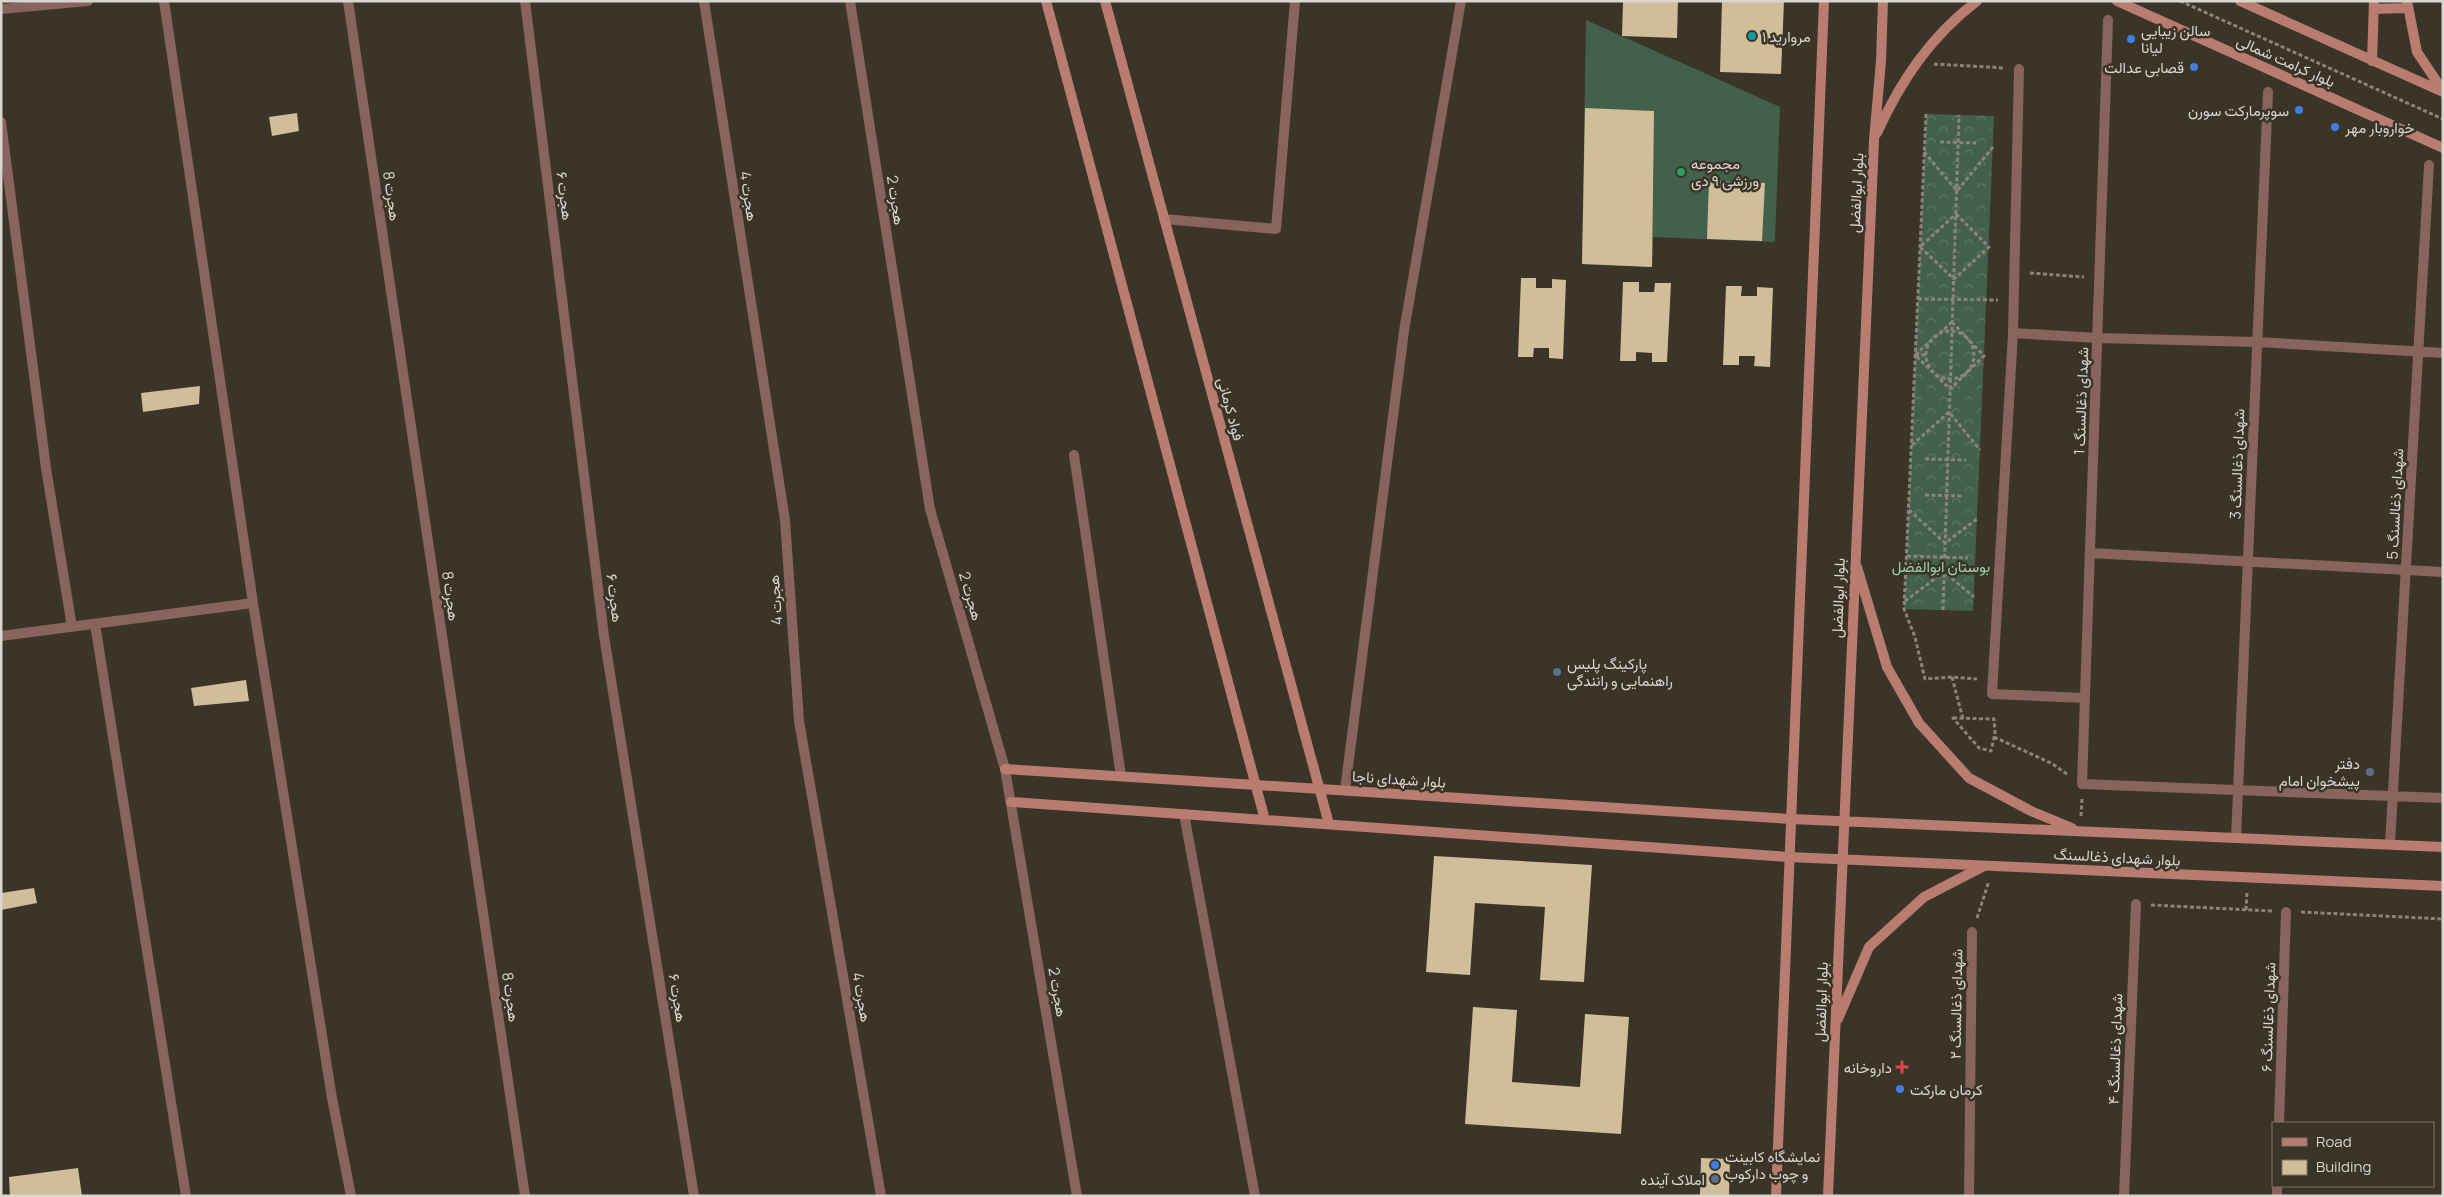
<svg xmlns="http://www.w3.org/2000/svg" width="2444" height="1197" viewBox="0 0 2444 1197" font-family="Manrope,Vazirmatn,sans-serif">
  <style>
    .grass { fill: #43614a }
    .forest { fill: url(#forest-crowns) }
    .building { fill: #d0bd99 }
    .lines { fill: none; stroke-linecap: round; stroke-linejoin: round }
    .path { stroke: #8a847a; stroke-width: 3; stroke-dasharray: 4 2.5; stroke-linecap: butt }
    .street { stroke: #89645c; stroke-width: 10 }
    .secondary { stroke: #b87c71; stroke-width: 10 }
    .culture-dot { fill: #0f9aa8; stroke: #3b3428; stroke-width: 2 }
    .shop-dot { fill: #3f7fe0; stroke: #3b3428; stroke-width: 2 }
    .leisure-dot { fill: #2e9e5b; stroke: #3b3428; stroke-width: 2 }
    .service-dot { fill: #5c6f8a; stroke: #3b3428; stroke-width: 2 }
    .health-dot { fill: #e0444e; stroke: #3b3428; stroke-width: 2 }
    .labels { text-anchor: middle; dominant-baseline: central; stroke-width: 5; stroke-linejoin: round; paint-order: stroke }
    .poi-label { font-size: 15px; fill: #dad5cd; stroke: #3b3428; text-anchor: start }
    .street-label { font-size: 15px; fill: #dad5cd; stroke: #3b3428 }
    .park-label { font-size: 15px; fill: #9ad2a8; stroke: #3b3428 }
  </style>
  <defs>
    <pattern id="forest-crowns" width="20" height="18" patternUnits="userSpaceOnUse" patternTransform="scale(1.25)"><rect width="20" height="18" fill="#43614a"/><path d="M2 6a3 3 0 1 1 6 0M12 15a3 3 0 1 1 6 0" fill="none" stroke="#5e7763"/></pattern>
  </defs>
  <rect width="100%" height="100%" fill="#3b3428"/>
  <path class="grass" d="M1586,20l194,87 -5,135 -122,-5 -1,30 -70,-3z"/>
  <path class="forest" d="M1926,114l68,2 -21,495 -69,-2z"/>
  <path class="building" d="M1623,1h55l-1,37 -55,-2z
    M1722,1h62l-3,73 -61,-2z
    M1585,108l69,3 -2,156 -70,-3z
    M297,113l2,18 -27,5 -3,-19z
    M1709,181l56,2 -3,58 -55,-2z
    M1521,278h15v10h16v-9l14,1 -3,79 -14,-1v-10h-15l-1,9h-15z
    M1623,282h16v10h15l1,-9h16l-4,79h-15v-9l-16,-1v9h-16z
    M1726,286h16l-1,10h16v-9l16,1 -3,79 -16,-1 1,-10h-16v9h-16z
    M200,386l-1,18 -56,8 -2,-19z
    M246,680l3,21 -55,5 -3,-18z
    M1434,856l158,9 -8,117 -44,-2 5,-73 -70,-4 -5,72 -44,-3z
    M34,888l3,15 -36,7v-17z
    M1473,1007l44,3 -5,72 68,5 5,-73 44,3 -8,117 -156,-10z
    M1701,1158l29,1 -1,37h-29z
    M78,1168l4,28h-72l-1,-19z"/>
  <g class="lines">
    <path class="path" d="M2180,1l263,118
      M1934,64l71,4
      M1926,114l-22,495 11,28 10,42 27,-2 25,2
      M1940,142l36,1
      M1924,152l33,39 36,-44
      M1956,214l33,33 -35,32 -34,-32z
      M2030,273l54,4
      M1918,299l80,1
      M1952,322l32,34 -34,33 -35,-34z
      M1926 355a24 24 0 1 1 48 0a24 24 0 1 1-48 0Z
      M1915,355h12
      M1912,445l37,-33 31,38
      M1925,459l41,1
      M1925,495l39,1
      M1909,510l36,33 32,-24
      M1907,556l61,2
      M1905,601l39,-29 30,25
      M1943,610l16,-495
      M1952,677l11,42
      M1953,718l41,1 1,14 -4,18 -12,-3z
      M1994,737l57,26 16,11
      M2081,816l1,-17
      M2151,905l121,6
      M2246,910l1,-17
      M2301,912l142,7
      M1977,918l12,-37"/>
    <path class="street" d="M164,1l89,602 79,495 19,98
      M348,1l177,1195
      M525,1l79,635 90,560
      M704,1l81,519 14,201 82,475
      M850,1l80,508 75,260 72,427
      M1,9l87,-8
      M2108,20l-26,764 361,14
      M2019,69l-6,264 -21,361 93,4
      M1,122l45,346 26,159
      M1164,219l112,10 19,-228
      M2013,333l85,5 159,4 186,11
      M1074,455l47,321
      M2090,553l353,19
      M95,624l91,572
      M1,636l252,-33
      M1345,790l59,-459 57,-330
      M1184,814l71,382
      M2236,838l32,-746
      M2390,844l39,-679
      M2279,1123l7,-211
      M1969,1196l3,-264
      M2124,1196l12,-292
      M2277,1196v-10"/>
    <path class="secondary" d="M1046,1l219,819
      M1105,1l224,823
      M2117,1l326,147
      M2240,1l203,91
      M2407,1l10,51 26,39
      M2374,9l33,-1
      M2372,61l2,-60
      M1877,133c24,-53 54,-97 100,-132
      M1857,567l30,100 32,56 50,55 62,33 41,17
      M1005,769l786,50 652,28
      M1011,802l778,55 654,29
      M1838,1019l31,-72 55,-50 60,-31
      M1776,1196l48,-1195
      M1828,1196l46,-1056 7,-79 2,-60"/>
  </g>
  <circle class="culture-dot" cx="1752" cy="36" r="5"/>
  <g class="shop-dot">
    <circle cx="2131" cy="39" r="5"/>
    <circle cx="2194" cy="67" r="5"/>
    <circle cx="2299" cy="110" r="5"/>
    <circle cx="2335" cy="127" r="5"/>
    <circle cx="1900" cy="1089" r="5"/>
    <circle cx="1715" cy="1165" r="5"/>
  </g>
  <circle class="leisure-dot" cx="1681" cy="172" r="5"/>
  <g class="service-dot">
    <circle cx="1557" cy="672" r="5"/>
    <circle cx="2370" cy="772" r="5"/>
    <circle cx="1715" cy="1179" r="5"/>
  </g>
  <path class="health-dot" d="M1899.5 1059.5h5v5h5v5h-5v5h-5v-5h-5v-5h5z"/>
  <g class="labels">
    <g class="poi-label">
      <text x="2141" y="30">سالن زیبایی<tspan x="2141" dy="17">لیانا</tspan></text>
      <text x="1762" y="36">مروارید ۱</text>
      <text x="2184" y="67" text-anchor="end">قصابی عدالت</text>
      <text x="2289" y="110" text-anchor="end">سوپرمارکت سورن</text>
      <text x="2345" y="127">خواروبار مهر</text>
      <text x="1691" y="163">مجموعه<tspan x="1691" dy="17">ورزشی ۹ دی</tspan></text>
      <text x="1567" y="663">پارکینگ پلیس<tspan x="1567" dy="17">راهنمایی و رانندگی</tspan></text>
      <text x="2360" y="763" text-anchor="end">دفتر<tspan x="2360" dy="17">پیشخوان امام</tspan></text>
      <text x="1892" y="1067" text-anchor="end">داروخانه</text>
      <text x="1910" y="1089">کرمان مارکت</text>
      <text x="1725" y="1156">نمایشگاه کابینت<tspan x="1725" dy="17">و چوب دارکوب</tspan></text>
      <text x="1705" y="1179" text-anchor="end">املاک آینده</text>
    </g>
    <g class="street-label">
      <text transform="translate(2286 61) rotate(24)">بلوار کرامت شمالی</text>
      <text transform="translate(1856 193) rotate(-87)">بلوار ابوالفضل</text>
      <text transform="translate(392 196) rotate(82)">هجرت 8</text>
      <text transform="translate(565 196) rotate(83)">هجرت ۶</text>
      <text transform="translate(749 196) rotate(81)">هجرت 4</text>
      <text transform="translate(896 200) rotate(81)">هجرت 2</text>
      <text transform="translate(2081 401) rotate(-88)">شهدای ذغالسنگ 1</text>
      <text transform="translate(1231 409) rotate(75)">فواد کرمانی</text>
      <text transform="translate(2237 464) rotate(-88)">شهدای ذغالسنگ 3</text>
      <text transform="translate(2395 504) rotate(-87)">شهدای ذغالسنگ 5</text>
      <text transform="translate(451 596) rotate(82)">هجرت 8</text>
      <text transform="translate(971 596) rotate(74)">هجرت 2</text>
      <text transform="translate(615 598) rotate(83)">هجرت ۶</text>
      <text transform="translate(1838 598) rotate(-88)">بلوار ابوالفضل</text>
      <text transform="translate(775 600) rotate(-94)">هجرت 4</text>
      <text transform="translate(1399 779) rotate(4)">بلوار شهدای ناجا</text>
      <text transform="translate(2117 857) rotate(3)">بلوار شهدای ذغالسنگ</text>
      <text transform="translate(1058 992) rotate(80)">هجرت 2</text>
      <text transform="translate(511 997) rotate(82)">هجرت 8</text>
      <text transform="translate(862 997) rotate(80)">هجرت 4</text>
      <text transform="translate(678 998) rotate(81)">هجرت ۶</text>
      <text transform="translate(1821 1002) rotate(-88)">بلوار ابوالفضل</text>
      <text transform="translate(1956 1004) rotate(-89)">شهدای ذغالسنگ ۲</text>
      <text transform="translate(2268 1017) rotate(-88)">شهدای ذغالسنگ ۶</text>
      <text transform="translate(2115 1049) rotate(-88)">شهدای ذغالسنگ ۴</text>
    </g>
    <g class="park-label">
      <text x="1941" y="566">بوستان ابوالفضل</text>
    </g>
  </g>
  <rect width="2444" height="1197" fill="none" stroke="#dad5cd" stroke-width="5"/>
  <rect x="2272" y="1122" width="162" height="65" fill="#3b3428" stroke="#7b746a"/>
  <rect x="2282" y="1138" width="25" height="8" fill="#b87c71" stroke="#7b746a"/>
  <text x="2316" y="1147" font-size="15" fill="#dad5cd">Road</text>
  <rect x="2282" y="1160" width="25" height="15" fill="#d0bd99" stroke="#7b746a"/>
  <text x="2316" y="1172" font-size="15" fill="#dad5cd">Building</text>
</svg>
